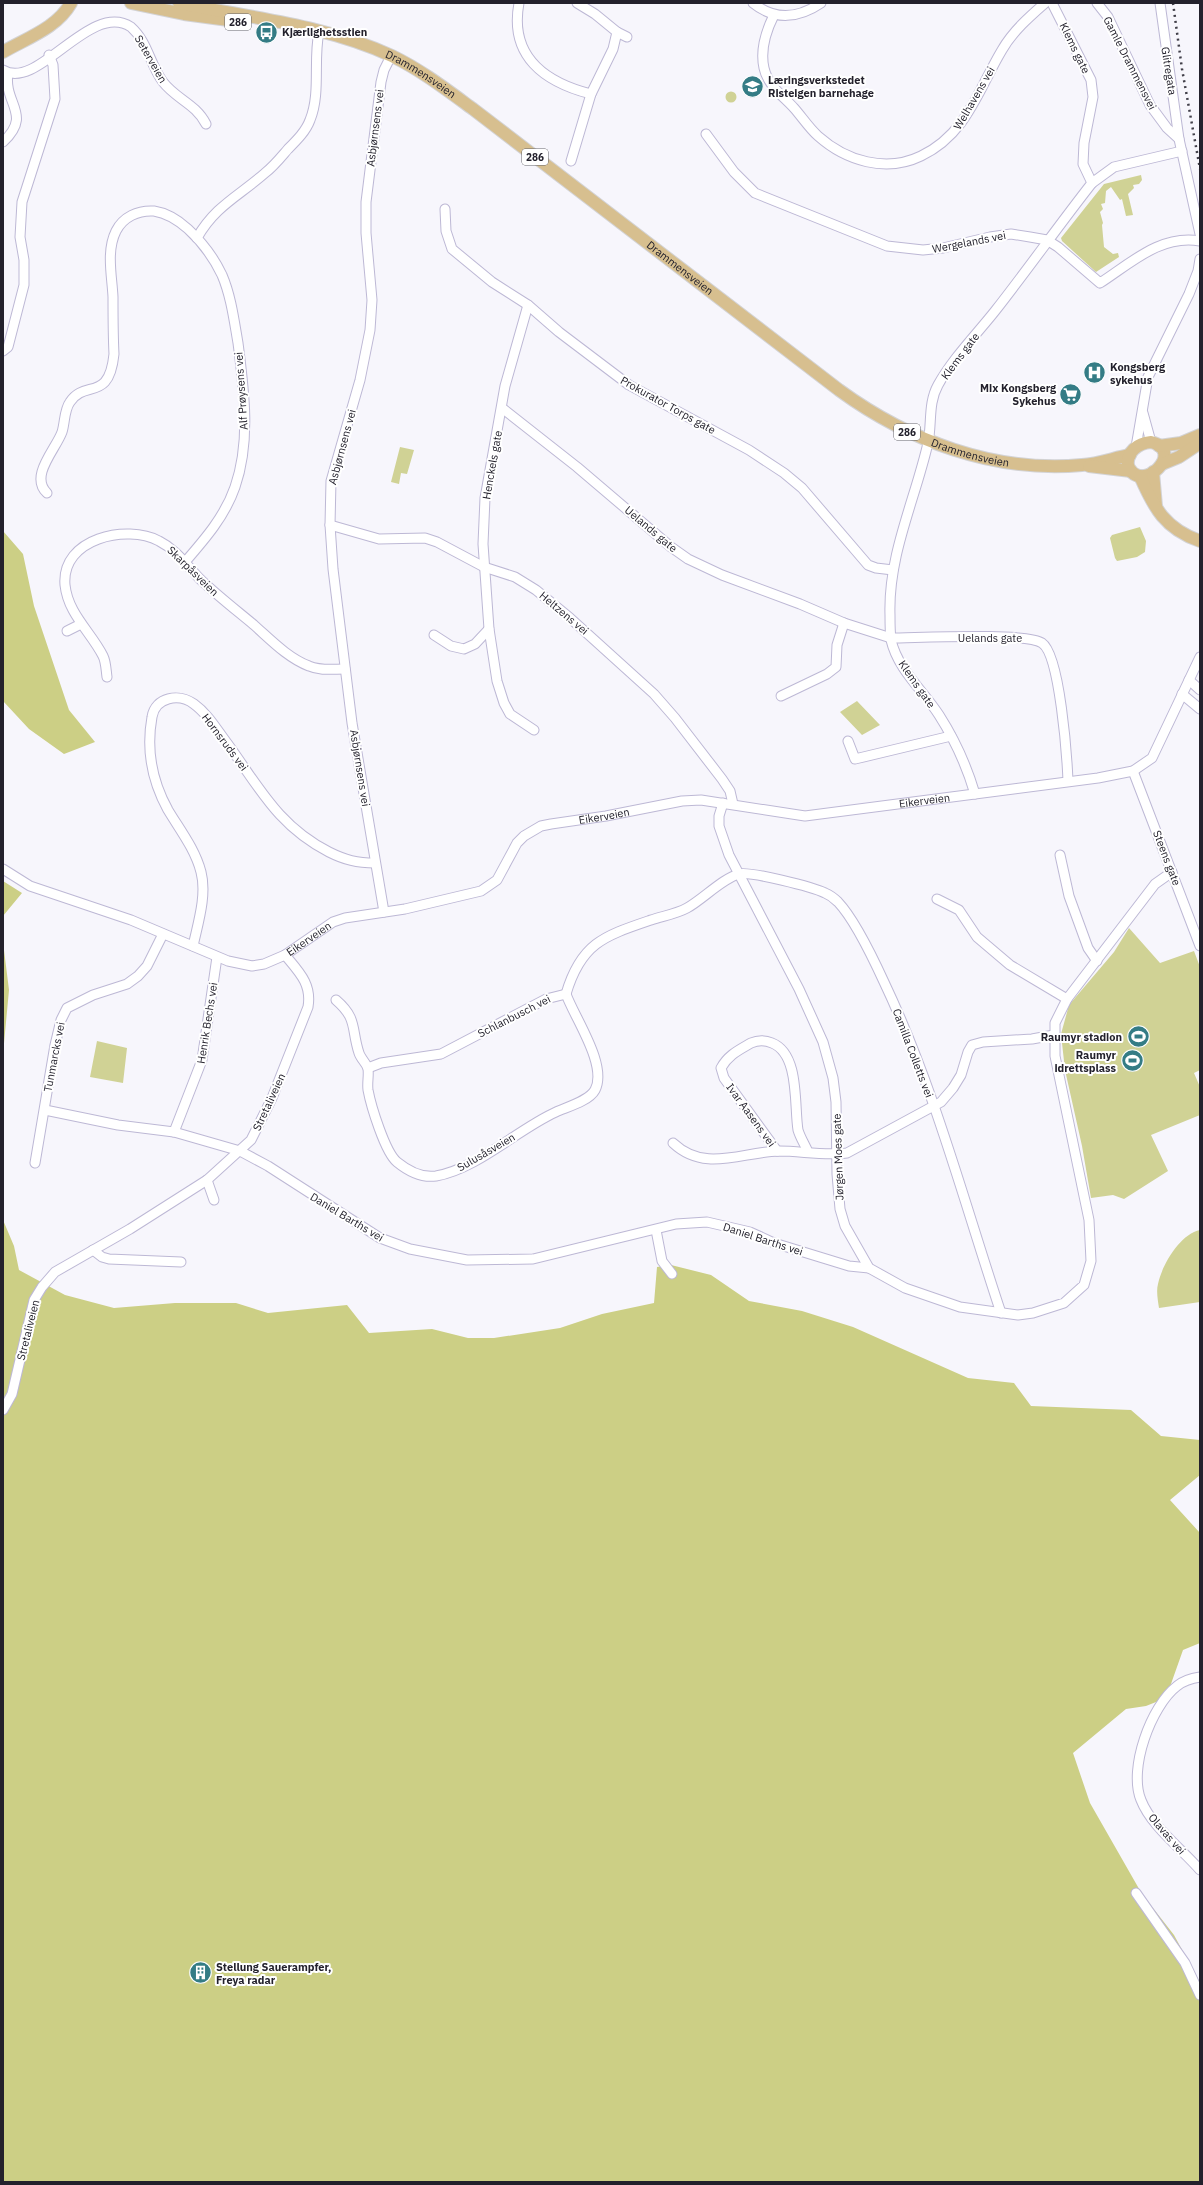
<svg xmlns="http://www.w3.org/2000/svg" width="1203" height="2185" viewBox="0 0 1203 2185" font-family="'IBM Plex Sans',sans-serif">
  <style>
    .green { fill: #d0d295 }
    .forest { fill: #cccf85 }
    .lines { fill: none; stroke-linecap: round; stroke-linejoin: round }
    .minor-casing { stroke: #bdb8d5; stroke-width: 11 }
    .major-casing { stroke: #d3d3d5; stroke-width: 14 }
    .minor { stroke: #fff; stroke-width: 9 }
    .major { stroke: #d7bf8f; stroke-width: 12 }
    .rail { stroke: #413f49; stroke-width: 2.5; stroke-dasharray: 2 4; stroke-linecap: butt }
    .labels { text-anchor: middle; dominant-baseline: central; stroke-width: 4; stroke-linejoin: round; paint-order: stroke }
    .shield { fill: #fff; stroke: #65646b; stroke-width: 1 }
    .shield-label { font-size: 10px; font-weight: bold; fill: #23212c }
    .poi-label { font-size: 11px; font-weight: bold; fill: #23212c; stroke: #fff; text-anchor: start }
    .street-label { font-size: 11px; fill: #23212c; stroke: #fff }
  </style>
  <rect width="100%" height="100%" fill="#f7f6fc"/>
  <path class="green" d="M725.5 97a5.5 5.5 0 1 1 11 0a5.5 5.5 0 1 1-11 0Z
    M1141,175l1,5 -3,4 -6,1 1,3 -6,6 5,21 -7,1 -4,-17 -2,1 -9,-13 -5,4 -1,12 -4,1 2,5 -3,3 3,11 -1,2 2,22 9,7 5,-1 1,4 -23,15 -34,-31 -1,-3 43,-54z
    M400,447l14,3 -7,24 -6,-1 -2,11 -8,-2z
    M1140,527l6,14 -1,11 -8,5 -20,4 -2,-3 -5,-20 2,-3z
    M857,701l23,24 -18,10 -22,-23z
    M1129,928l31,35 34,-12 6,16v103l-6,3 6,14v28l-49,20 17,36 -44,28 -11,-4 -22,3 -9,-52 -17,-76 -4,-36 8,-29 45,-53z
    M97,1041l30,7 -4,35 -33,-6z
    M1200,1230v72l-41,6c-1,-7 -3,-17 -1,-24 4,-19 22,-50 42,-54z"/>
  <path class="forest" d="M3,531l20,23 11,52 35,104 26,32 -31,12 -35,-25 -26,-28z
    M3,881l19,12 -19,23z
    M3,942l6,48 -6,64z
    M3,1220l11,26 5,24 46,25 49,13 61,-5h61l32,10 79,-8 22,28 63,-4 36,9h26l66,-10 42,-14 52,-11 3,-36 14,-2 40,10 38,26 53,10 51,16 115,51 46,5 17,23 100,4 30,26 39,4v35l-30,25 30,33v110l-17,7 -17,48 -20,8 -20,3 -53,44 17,50 52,91 32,41 26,48v199h-1197z"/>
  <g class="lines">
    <defs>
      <g id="minor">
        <path d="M519,3c-10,53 25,79 72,91"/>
        <path d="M753,3c22,18 46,15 68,0"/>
        <path d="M1097,3l11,14 42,88 17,23 12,11 21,95"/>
        <path d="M1160,3l19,136"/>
        <path d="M774,15c-8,16 -14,35 -10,53 4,18 18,27 30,40 8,9 15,20 24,28 28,25 68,37 103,20 46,-22 57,-66 81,-106 11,-19 27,-33 43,-47"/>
        <path d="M617,32l10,5"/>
        <path d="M3,70c35,22 87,-70 128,-43 17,15 19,38 32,55 13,17 33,22 43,42"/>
        <path d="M706,134l28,38 21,21 132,53 36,4 20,-2 47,-11 21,-3 19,3 17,3 11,7 42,36c31,-20 61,-49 100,-42"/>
        <path d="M3,142c30,-28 0,-38 5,-69"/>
        <path d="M571,161l20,-67 22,-45 4,-17 -22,-18 -18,-11"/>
        <path d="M1092,183l22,-16 68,-16"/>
        <path d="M445,209l1,22 6,18 40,33 36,23 31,27 70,53 120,65 35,23 18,15 66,77 8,3 17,2"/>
        <path d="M197,238c18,-32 42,-42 68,-65 9,-7 16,-16 23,-24 9,-9 18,-18 22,-29 11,-27 3,-60 9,-88"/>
        <path d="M528,305l-23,81 -20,112 -2,46 6,85 8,52 7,22 6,11 24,16"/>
        <path d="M3,351l5,-4 16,-62v-25l-4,-23 2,-35 33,-103 -2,-34 -4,-10"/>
        <path d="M502,408l75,59 94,80 17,12 34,16 78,29 44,19 47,15c25,0 136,-6 151,5 18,12 25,114 26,138"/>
        <path d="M1143,413l8,29"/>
        <path d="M1136,447l12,-70 41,-83 9,-23 2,-12"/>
        <path d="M47,493c-18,-17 9,-44 15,-61 3,-9 2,-22 8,-30 15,-23 39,1 44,-48 -1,-19 -1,-38 -1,-57 -1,-21 -7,-46 3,-66 7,-14 22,-21 38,-20 13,2 24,9 34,18 14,13 26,29 34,46 9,21 12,45 16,68 6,47 13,98 -3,144 -10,29 -30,52 -50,75"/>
        <path d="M330,525l49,14 46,-1 12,4 47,25 31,10 21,13 34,28 84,76 21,24 47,61 8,12 3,13"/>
        <path d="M67,631l14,-7"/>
        <path d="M434,635l17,11 13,3 11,-5 14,-15"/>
        <path d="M107,677c-1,-7 -1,-15 -4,-21 -12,-24 -35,-42 -38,-71 -4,-47 62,-61 94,-44 18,9 28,25 42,39 17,16 35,30 53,45 17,15 34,33 55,41 11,5 24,3 36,3"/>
        <path d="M1189,680l11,10"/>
        <path d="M1182,694l18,15"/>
        <path d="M781,696l46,-22 9,-7 1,-22 7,-22"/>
        <path d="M848,741l7,18 96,-23"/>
        <path d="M1133,771l67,175"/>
        <path d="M975,794c-8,-27 -20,-54 -36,-79 -16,-25 -41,-45 -48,-75 -1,-8 -1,-17 -1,-25 -2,-60 25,-115 38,-172 4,-20 0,-40 10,-58 15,-27 38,-50 57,-74 33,-42 64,-86 97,-128l-9,-19 1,-21 9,-46 -2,-17 -39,-77"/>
        <path d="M723,803l-4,13v10l10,29 70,134 24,53 10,36 3,24 1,72 3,35 5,17 24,42 36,20 55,19 58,8 15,-2 31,-10 20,-18 7,-24 -2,-41 -34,-164v-33l12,-24 88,-115 17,-12"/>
        <path d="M1060,855l9,41 19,52 9,13"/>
        <path id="s1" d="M3,869l27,17 101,34 97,41 24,5 12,-2 21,-9 48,-33 12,-4 60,-9 76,-18 16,-11 20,-37 7,-7 17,-10 10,-2 55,-8 76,-15 19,-1 104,16 293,-38 35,-7 19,-13 48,-101"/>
        <path d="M937,899l22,11 18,27 33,28 57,34"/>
        <path d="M384,912l-32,-189 -19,-154 -3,-44 1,-44 29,-101 10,-50 2,-30 -6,-67v-31l15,-120 3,-12 7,-14"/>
        <path d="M193,946c5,-23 14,-51 8,-74 -6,-23 -21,-42 -33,-62 -16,-29 -22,-60 -16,-93 3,-20 27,-24 42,-13 14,10 23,26 33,39 32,44 51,83 102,109 16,8 28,11 46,11"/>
        <path d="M566,994c15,-51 38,-58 85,-74 12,-4 25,-6 36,-12 15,-8 36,-30 52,-34 11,-3 74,13 86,19 5,2 9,5 13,9 17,18 35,56 46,80 50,105 80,220 117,331"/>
        <path d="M336,1000c22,19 15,29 23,53 2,6 8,11 9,16 1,6 -1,14 0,21 3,16 17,62 29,72 11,9 25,16 39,14 41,-7 82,-47 120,-64 11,-5 33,-11 39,-22 13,-25 -21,-73 -29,-96"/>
        <path d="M368,1068l13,-5 60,-9 105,-55 20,-5"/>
        <path d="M45,1110l73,15 56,7 66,19 28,15 112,72 30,11 57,11 66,-1 143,-35 31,-2 43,10 24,11 75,23 20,2"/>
        <path d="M174,1132l28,-72 15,-103"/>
        <path d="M673,1143c32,30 68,9 106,8 22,0 45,5 68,2l94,-51 12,-14 8,-13 7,-23 4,-7 11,-3 49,-3 22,-4"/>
        <path d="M777,1151l-53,-73 -3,-10c7,-13 18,-18 30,-25 7,-3 14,-3 21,0 28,11 22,63 26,87 2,7 7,15 10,22"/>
        <path d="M35,1163l20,-118 6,-25 6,-12 26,-13 34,-11 11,-8 9,-10 16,-32"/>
        <path d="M207,1180l7,20"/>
        <path d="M656,1230l6,31 10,13"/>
        <path d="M93,1250l9,7 7,2 72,3"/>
        <path d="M3,1410l9,-16 22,-94 8,-13 13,-15 75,-43 77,-49 44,-40 21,-42 36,-91c4,-23 -9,-35 -23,-52"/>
        <path d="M1200,1677c-7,1 -17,4 -23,9 -26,20 -49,83 -36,114 10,26 41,49 59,70"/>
        <path d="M1136,1893l49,70 15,32"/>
      </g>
      <g id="major">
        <path d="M131,3l53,11 52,7"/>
        <path id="s2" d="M179,3c71,15 147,22 213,53 29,14 55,34 81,53l366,281c70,51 155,83 243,75 16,-1 32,-7 48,-10"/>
        <path d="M3,52c24,-14 54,-24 68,-49"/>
        <path d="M1151,442c36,9 -10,54 -23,24 -2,-14 10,-23 23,-24z"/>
        <path d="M1159,446l22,-3 19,-8"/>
        <path d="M1162,464l17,-7 21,-14"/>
        <path d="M1089,466l42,5"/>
        <path d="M1153,472l3,34"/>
        <path d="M1140,476c14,32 25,53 60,65"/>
      </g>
    </defs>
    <use href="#minor" class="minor-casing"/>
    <use href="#major" class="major-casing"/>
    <use href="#minor" class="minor"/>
    <use href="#major" class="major"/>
    <path class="rail" d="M1173,3l9,66 18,100"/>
  </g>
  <defs>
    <symbol id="bus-disc" viewBox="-11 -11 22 22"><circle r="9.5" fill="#347c85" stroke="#fff"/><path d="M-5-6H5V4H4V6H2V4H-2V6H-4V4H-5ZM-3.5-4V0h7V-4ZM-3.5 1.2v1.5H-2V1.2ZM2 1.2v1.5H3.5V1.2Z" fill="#fff"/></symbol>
    <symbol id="school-disc" viewBox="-11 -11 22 22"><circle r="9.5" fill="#347c85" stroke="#fff"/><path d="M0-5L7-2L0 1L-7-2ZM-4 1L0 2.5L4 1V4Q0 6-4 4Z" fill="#fff"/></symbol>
    <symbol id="hospital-disc" viewBox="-11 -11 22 22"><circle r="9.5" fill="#347c85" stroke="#fff"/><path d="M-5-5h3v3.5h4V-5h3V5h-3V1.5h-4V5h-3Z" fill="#fff"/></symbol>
    <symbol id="supermarket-disc" viewBox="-11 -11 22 22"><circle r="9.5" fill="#347c85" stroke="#fff"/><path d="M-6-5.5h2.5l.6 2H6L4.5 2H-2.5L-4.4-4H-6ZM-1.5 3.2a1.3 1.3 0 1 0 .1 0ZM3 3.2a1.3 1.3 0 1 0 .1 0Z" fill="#fff"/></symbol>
    <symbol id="stadium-disc" viewBox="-11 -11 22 22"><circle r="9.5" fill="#347c85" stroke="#fff"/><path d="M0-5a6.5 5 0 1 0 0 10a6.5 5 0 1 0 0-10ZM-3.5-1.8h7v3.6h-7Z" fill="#fff"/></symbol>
    <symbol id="building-disc" viewBox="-11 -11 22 22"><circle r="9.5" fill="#347c85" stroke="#fff"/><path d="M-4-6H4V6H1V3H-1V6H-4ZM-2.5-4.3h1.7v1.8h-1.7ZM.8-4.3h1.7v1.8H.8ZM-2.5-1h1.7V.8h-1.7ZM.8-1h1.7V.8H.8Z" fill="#fff"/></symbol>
  </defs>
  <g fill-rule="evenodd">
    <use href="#bus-disc" x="254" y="20" width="25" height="25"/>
    <use href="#school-disc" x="740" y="74" width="25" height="25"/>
    <use href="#hospital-disc" x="1082" y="360" width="25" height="25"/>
    <use href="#supermarket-disc" x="1058" y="382" width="25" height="25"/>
    <use href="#stadium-disc" x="1126" y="1024" width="25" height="25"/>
    <use href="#stadium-disc" x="1120" y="1048" width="25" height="25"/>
    <use href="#building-disc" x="188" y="1960" width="25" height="25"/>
  </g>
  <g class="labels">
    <g class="shield">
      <rect x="225" y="14" width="26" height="16" rx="3"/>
      <rect x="522" y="149" width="26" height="16" rx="3"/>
      <rect x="894" y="424" width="26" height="16" rx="3"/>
    </g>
    <g class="shield-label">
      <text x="238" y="22">286</text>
      <text x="535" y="157">286</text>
      <text x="907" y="432">286</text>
    </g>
    <g class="poi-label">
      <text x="282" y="32">Kjærlighetsstien</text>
      <text x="768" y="80">Læringsverkstedet<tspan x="768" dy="13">Risteigen barnehage</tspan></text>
      <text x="1110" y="367">Kongsberg<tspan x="1110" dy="13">sykehus</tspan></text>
      <text x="1056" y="388" text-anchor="end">Mix Kongsberg<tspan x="1056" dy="13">Sykehus</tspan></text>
      <text x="1122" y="1037" text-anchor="end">Raumyr stadion</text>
      <text x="1116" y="1055" text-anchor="end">Raumyr<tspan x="1116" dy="13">idrettsplass</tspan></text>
      <text x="216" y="1967">Stellung Sauerampfer,<tspan x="216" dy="13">Freya radar</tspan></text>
    </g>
    <g class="street-label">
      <text transform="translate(1075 48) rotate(64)">Klems gate</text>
      <text transform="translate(151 59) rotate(60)">Seterveien</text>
      <text transform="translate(1130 63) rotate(63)">Gamle Drammensvei</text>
      <text transform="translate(1169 71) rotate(81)">Glitregata</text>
      <text stroke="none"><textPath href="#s2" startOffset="254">Drammensveien</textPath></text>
      <text transform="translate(974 98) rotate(-60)">Welhavens vei</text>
      <text transform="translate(375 128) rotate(-83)">Asbjørnsens vei</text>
      <text transform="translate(969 242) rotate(-11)">Wergelands vei</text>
      <text stroke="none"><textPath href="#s2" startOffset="578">Drammensveien</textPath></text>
      <text transform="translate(960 356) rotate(-53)">Klems gate</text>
      <text transform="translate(241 391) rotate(-94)">Alf Prøysens vei</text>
      <text transform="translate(668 405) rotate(29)">Prokurator Torps gate</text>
      <text transform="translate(342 447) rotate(-75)">Asbjørnsens vei</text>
      <text stroke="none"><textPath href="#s2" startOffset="925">Drammensveien</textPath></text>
      <text transform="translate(492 465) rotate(-80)">Henckels gate</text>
      <text transform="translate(651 529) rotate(40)">Uelands gate</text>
      <text transform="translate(193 571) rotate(44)">Skarpåsveien</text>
      <text transform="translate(564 613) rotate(40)">Heltzens vei</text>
      <text x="990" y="638">Uelands gate</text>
      <text transform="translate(917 684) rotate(55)">Klems gate</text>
      <text transform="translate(225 742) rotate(53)">Hornsruds vei</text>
      <text transform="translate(360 768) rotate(81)">Asbjørnsens vei</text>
      <text stroke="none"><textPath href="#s1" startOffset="992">Eikerveien</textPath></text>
      <text stroke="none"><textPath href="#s1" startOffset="668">Eikerveien</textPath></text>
      <text transform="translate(1167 858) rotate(69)">Steens gate</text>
      <text stroke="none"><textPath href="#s1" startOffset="332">Eikerveien</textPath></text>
      <text transform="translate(514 1016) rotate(-27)">Schlanbusch vei</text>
      <text transform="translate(207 1023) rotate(-81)">Henrik Bechs vei</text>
      <text transform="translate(913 1053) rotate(69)">Camilla Colletts vei</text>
      <text transform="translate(54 1057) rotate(-79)">Tunmarcks vei</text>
      <text transform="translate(269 1102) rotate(-65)">Stretaliveien</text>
      <text transform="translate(751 1115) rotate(54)">Ivar Aasens vei</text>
      <text transform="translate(486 1152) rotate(-30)">Sulusåsveien</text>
      <text transform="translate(838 1157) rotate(-92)">Jørgen Moes gate</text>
      <text transform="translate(347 1217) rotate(31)">Daniel Barths vei</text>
      <text transform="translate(763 1239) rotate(18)">Daniel Barths vei</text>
      <text transform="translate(28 1330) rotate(-76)">Stretaliveien</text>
      <text transform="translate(1167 1834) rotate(49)">Olavas vei</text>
    </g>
  </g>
  <rect width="1203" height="2185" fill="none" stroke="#23212c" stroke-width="8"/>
</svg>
